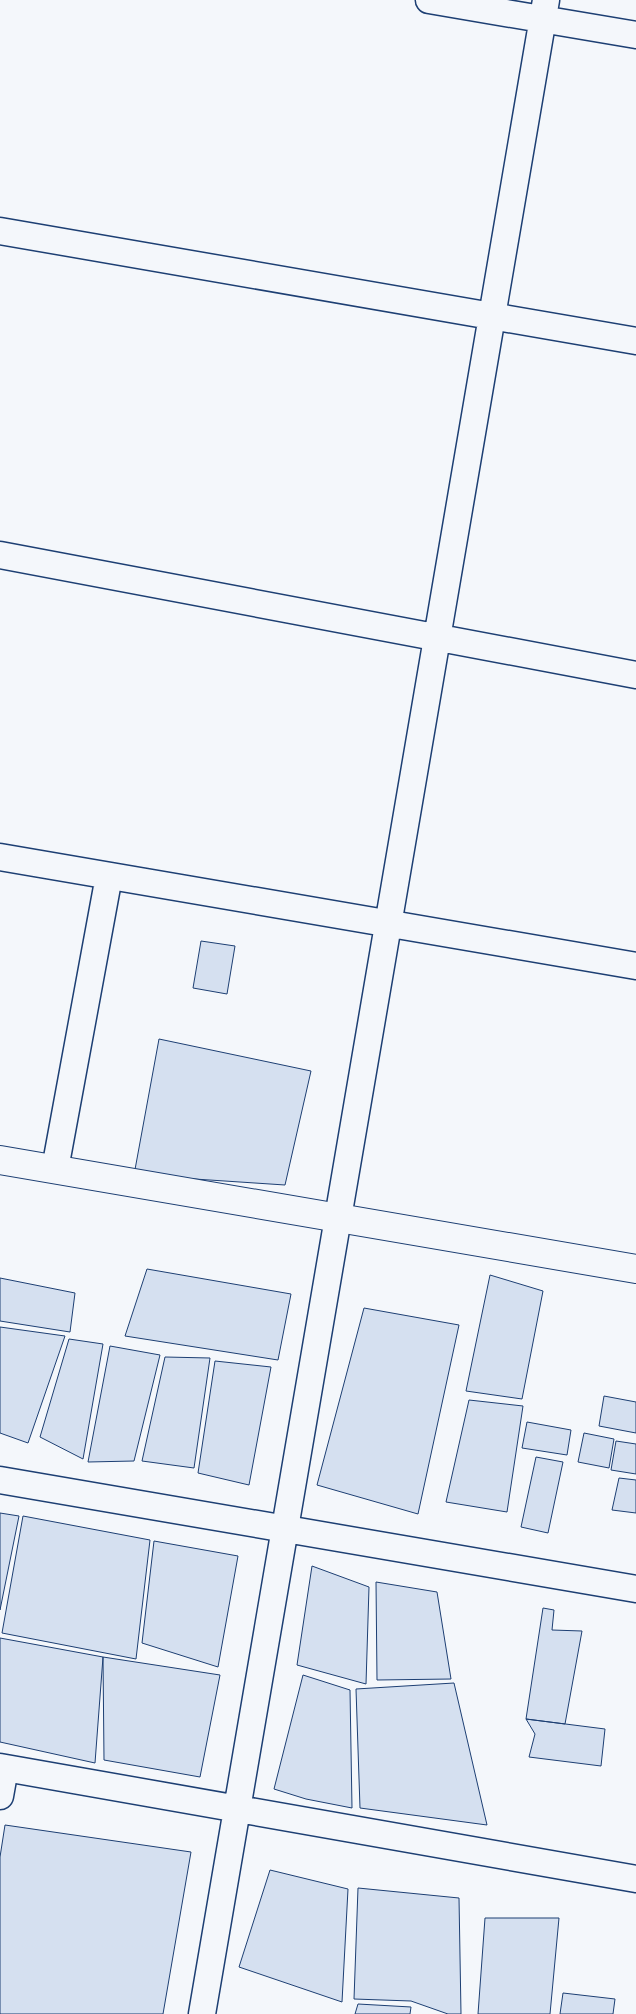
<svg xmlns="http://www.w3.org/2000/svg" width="636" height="2014" viewBox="0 0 636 2014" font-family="'Source Sans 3',sans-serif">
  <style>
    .building { fill: #d5e0f0; stroke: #1d3f73 }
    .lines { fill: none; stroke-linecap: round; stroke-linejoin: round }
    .minor-casing { stroke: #1d3f73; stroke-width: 29 }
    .tertiary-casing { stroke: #1d3f73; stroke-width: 30 }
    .minor { stroke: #f4f7fb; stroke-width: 26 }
    .tertiary { stroke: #f4f7fb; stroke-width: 28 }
  </style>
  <rect width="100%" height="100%" fill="#f4f7fb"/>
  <path class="building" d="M201,941l34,5 -8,48 -34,-6z
    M159,1039l152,32 -26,114 -151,-10z
    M147,1269l144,25 -13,66 -153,-24z
    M490,1275l53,16 -21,108 -56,-8z
    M0,1278l75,15 -5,39 -70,-11z
    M364,1308l95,17 -41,189 -101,-29z
    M0,1327l65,9 -37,107 -28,-10z
    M69,1339l34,5 -20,115 -43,-22z
    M110,1346l50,9 -26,106 -46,1z
    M165,1357l45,1 -16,110 -52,-7z
    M215,1361l56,6 -22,118 -51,-12z
    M604,1396l32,6v31l-37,-7z
    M469,1400l54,6 -16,106 -61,-10z
    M527,1422l44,8 -4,25 -45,-7z
    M584,1433l30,6 -5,29 -31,-6z
    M616,1441l20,3v30l-25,-4z
    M536,1457l27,5 -15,71 -27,-6z
    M619,1478l17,2v33l-24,-3z
    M0,1513l19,3 -19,94z
    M23,1516l127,24 -14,119 -134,-26z
    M154,1541l84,15 -20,111 -76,-24z
    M312,1566l57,21 -3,97 -69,-19z
    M376,1582l61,10 14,87 -74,1z
    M543,1608l11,2 -2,20 30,1 -17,93 -39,-5z
    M0,1638l103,19 -8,106 -95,-21z
    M103,1657l117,18 -20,102 -96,-17z
    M303,1675l47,15 2,118 -46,-9 -32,-10z
    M454,1683l33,142 -127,-17 -4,-119z
    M526,1719l79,10 -4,37 -72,-9 6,-23z
    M5,1825l186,27 -28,162h-163v-157z
    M270,1870l78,19 -6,113 -103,-35z
    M358,1888l101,10 2,116h-13l-37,-13 -57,-2z
    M485,1918h74l-9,96h-72z
    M563,1993l52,6 -2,15h-53z
    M358,2004l53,3 -1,7h-55z"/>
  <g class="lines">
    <defs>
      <path id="minor" d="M429,0l207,35
        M0,231l636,110
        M0,555l636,120
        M0,857l636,109
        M55,1169l54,-293
        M0,1480l636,109
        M0,1767l636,112
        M0,1796l5,-28
        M202,2014l344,-2014"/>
      <path id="tertiary" d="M0,1160l636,109"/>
    </defs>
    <use href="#minor" class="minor-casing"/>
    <use href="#tertiary" class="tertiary-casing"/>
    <use href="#minor" class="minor"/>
    <use href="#tertiary" class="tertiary"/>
  </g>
</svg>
